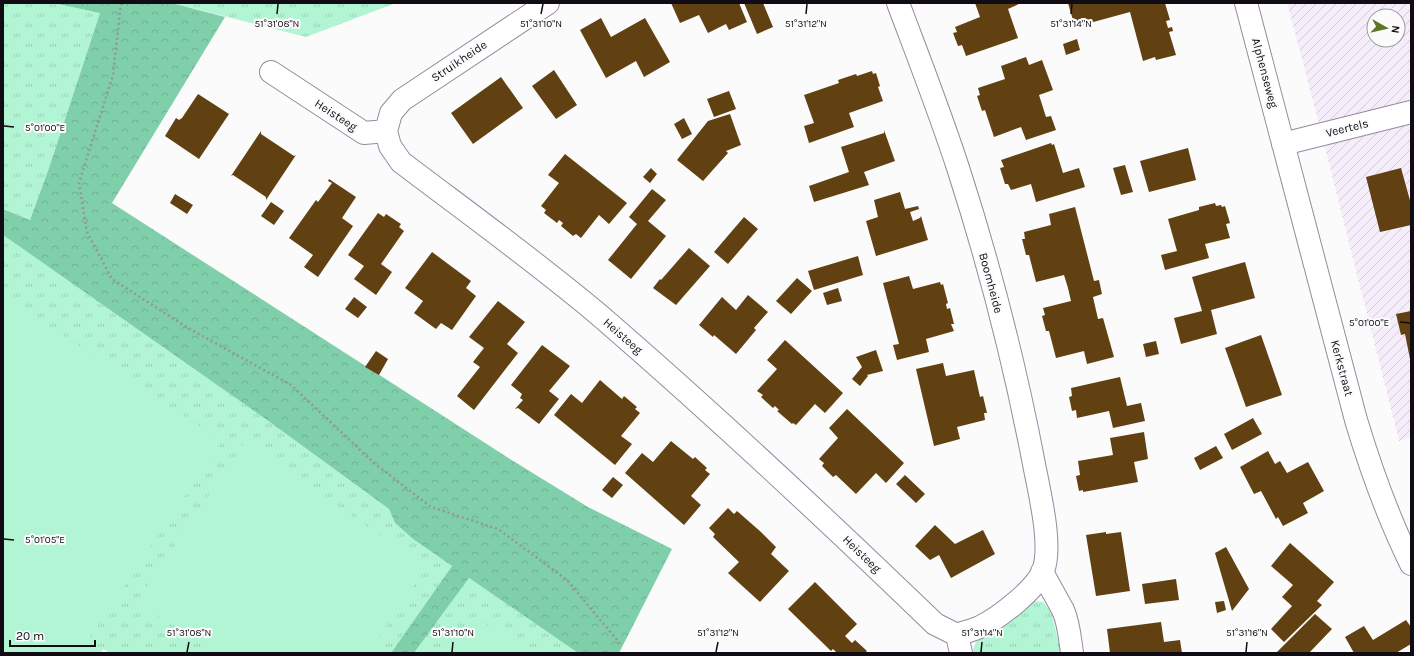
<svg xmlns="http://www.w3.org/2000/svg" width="1414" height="656" viewBox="0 0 1414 656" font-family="Karla,sans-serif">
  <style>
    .industrial { fill: url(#industrial-furrows); fill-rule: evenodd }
    .grass { fill: url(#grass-tufts) }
    .forest { fill: url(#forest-crowns) }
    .garden { fill: #b2f5d5 }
    .building { fill: #614111 }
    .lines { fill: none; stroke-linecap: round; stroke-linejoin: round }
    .minor-casing { stroke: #9888a1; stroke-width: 24 }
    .path { stroke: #969498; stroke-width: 2.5; stroke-dasharray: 2 3; stroke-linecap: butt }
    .minor { stroke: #fff; stroke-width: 22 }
    .ticks { fill: none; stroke: #110c14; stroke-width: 1.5 }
    .labels { text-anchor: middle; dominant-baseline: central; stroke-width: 4; stroke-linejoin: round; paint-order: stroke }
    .street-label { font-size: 12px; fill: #110c14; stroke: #fbfbfb }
    .ticks-label { font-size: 10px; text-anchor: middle; fill: #110c14; stroke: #fbfbfb; stroke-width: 4; stroke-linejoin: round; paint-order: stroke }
  </style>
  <defs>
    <pattern id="industrial-furrows" width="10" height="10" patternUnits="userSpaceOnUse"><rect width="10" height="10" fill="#f6edfb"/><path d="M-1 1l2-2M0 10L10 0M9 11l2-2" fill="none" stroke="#d2cad6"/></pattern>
    <pattern id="grass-tufts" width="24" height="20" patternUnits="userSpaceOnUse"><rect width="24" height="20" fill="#b2f5d5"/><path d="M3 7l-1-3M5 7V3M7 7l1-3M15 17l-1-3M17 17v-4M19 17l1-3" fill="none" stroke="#98d1b6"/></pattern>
    <pattern id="forest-crowns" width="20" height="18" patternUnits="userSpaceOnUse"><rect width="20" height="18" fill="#80cfab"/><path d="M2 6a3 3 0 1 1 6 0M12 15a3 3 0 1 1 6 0" fill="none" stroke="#6eb192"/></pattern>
  </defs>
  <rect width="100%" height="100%" fill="#fbfbfb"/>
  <path class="industrial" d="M1287,3h124v435l-12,3 -83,-329zM1374,16h24v24h-24z"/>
  <path class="grass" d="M3,3h50l47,10 -51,155 -19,52 -27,-11z
    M172,3h224l-90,34z
    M3,235l264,185 122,89 6,14 18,16 39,27 -61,87h-281l-7,-4 -2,4h-98z
    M469,578l109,75h-164z
    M1033,601l10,1 8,9 10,42h-89l4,-11z"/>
  <path class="forest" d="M53,3h119l53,14 -113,186 398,256 78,48 84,42 -53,104h-41l-109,-75 -55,75h-23l61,-87 -39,-27 -18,-16 -6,-14 -122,-89 -264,-185v-26l27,11 19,-52 51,-155z"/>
  <path class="garden" d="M3,295l219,146 -143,212h-76z
    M245,442l181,125 -58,86h-154l-77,-52z
    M475,617l53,36h-78z"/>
  <path class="building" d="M671,3h68l8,19 -18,8 -3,-6 -18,9 -9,-18 -19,8z
    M744,3h19l10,24 -16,7z
    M975,3h46l-13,6 10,29 -52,18 -4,-11 -4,1 -5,-13 4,-1 -2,-5 25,-10z
    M1068,3h97l5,17 -4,1 2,7 4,-1 1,4 -4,1 7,23 -20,5 -1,-3 -12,4 -13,-49 -55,15z
    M601,18l10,19 34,-19 25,44 -26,15 -8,-16 -30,17 -26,-48z
    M1077,39l3,11 -14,5 -3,-11z
    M1026,57l3,8 13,-5 11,30 -14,5 7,22 5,-1 5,14 -30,10 -5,-13 -27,10 -9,-27 -3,1 -5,-15 3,-1 -2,-7 27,-9 -4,-13z
    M554,70l23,35 -21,14 -24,-33z
    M872,71l1,3 3,-1 4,13 -2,1 5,14 -34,12 5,14 -45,16 -5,-17 10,-3 -10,-28 35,-12 -1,-3 18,-6 1,2z
    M501,77l22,31 -50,36 -22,-31z
    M729,91l7,18 -22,8 -7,-18z
    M198,94l31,20 -30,45 -34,-23 11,-18 3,2 3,-2z
    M730,114l11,31 -15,6 2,2 -25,28 -26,-21 31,-39z
    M684,118l8,16 -10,5 -8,-15z
    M884,130l11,31 -31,11 5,13 -55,17 -5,-16 40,-14 -8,-25 43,-14z
    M261,131v3l33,22 2,-1 -30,45v-3l-33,-22 -2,1z
    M1051,143l1,2 2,-1 9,29 16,-5 6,19 -49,15 -5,-18 -20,6 -3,-6h-3l-5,-16 4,-1 -3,-7z
    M1188,148l8,32 -47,12 -9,-31z
    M565,154l62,49 -18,21 -10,-9 -18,23 -5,-4 -3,2 -12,-10 2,-3 -4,-3 -2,3 -13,-10 2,-3 -5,-4 18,-23 -11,-8z
    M1125,165l8,27 -12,3 -8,-27z
    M651,168l6,6 -7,9 -7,-6z
    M1401,168l10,36v21l-31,7 -14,-55z
    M329,179l27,18 -14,21 11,8 -35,51 -14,-10 9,-12 -24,-17 27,-38 2,2 14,-19 -4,-2z
    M652,189l14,11 -18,21 18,15 -35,43 -23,-19 29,-36 -8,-7z
    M900,192l5,17 13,-3 1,3 -9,3 3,9 7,-3 1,-2 7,24 -52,16 -10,-35 12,-4 -4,-17z
    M175,194l18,11 -6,9 -17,-11z
    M271,202l13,9 -10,14 -13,-9z
    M1215,203l1,3 5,-1 1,2 3,-1 5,17 -4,1 4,14 -25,6 4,14 -44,12 -4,-15 16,-4 -9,-32 31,-9v-3z
    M1075,207l19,74 5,-1 3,14 -9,3 5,22 5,-1 11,39 -27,7 -3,-13 -28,7 -7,-27h-3l-4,-15 3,-1 -2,-7 28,-7 -3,-13 -4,-13 -28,7 -7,-27h-3l-4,-16h3l-1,-7 27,-7 -2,-11z
    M378,213l6,4 2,-3 15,10 -2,3 5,4 -23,33 11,8 -16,23 -22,-16 10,-13 -16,-11z
    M744,217l14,12 -30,35 -14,-12z
    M689,248l21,18 -34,39 -23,-17 7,-9 1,1z
    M432,252l39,29 -5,7 10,8 -24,34 -11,-7 -5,6 -22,-16 9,-12 -18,-13z
    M858,256l5,19 -49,15 -6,-19z
    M1245,262l10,36 -44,12 6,24 -36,10 -7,-26 28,-7 -10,-34z
    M909,276l4,13 27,-7 1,3 2,-1 5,19 -2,1 1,5 3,-1 4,16h-3l3,7 -28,8 3,13 -32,8 -4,-15 6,-1 -16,-61z
    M797,278l15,13 -21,23 -15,-13z
    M838,288l4,13 -15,4 -4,-12z
    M748,295l20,17 -14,16 2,2 -20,24 -22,-19 -1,2 -14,-12 23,-28 14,13z
    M354,297l13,10 -9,11 -13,-9z
    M498,301l27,21 -18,22 11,9 -44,57 -17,-14 23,-29 -7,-5 11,-14 -15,-11z
    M1411,311v47l-1,1 -5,-25 -4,1 -5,-21z
    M1261,335l21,60 -36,12 -21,-59z
    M785,340l58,53 -18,20 -10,-9 -19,21 -3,-2 -1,1 -15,-13 2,-1 -4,-4 -2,2 -12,-11 2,-2 -6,-4 20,-22 -10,-9z
    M1156,341l3,13 -13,3 -3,-13z
    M542,345l28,21 -21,25 10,8 -20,25 -21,-16 -3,1 8,-9 -3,-2 2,-4 -11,-9z
    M876,350l7,21 -16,4 1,1 -8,10 -8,-7 10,-12 -6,-10z
    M376,351l12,8 -9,16 -14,-8z
    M943,363l3,13 28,-6 6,27 3,-1 4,17h-3l1,7 -28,7 3,12 -26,7 -18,-77z
    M1120,377l7,29 14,-3 4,18 -32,7 -4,-17 -32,7 -1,-8 -4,1 -3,-14 3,-1 -1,-8z
    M600,380l22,19 2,-3 13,11 -2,2 5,4 -19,23 11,8 -17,21 -61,-50 17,-21 11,9z
    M847,409l57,54 -18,20 -10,-10 -20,21 -20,-19 -3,2 -11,-11 2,-3 -5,-4 19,-21 -9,-10z
    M1253,418l9,16 -30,16 -8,-16z
    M1144,432l4,27 -14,3 4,20 -55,10v-2l-4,1 -3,-15 4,-1 -2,-14 35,-6 -3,-17z
    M671,441l22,18 2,-2 12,11 -2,2 5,4 -19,22 10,9 -17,20 -59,-52 17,-20 11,9z
    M1216,446l7,12 -23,12 -6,-12z
    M1268,451l7,13 5,-3 7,12 21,-11 16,29 -21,12 5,10 -25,13 -5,-9 -2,2 -15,-28 -7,3 -14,-27z
    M905,475l20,19 -9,9 -20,-19z
    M613,477l10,8 -11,13 -10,-8z
    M728,508l6,6 3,-3 24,21 15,15 -5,7 18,17 -29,31 -32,-29 11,-11 -26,-25 2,-3 -6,-6z
    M935,525l20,19 28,-14 12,24 -44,24 -12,-23 -9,5 -15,-14z
    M1106,532v2l15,-2 9,59 -34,5 -10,-61z
    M1290,543l44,39 -17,19 5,4 -38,37 -13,-13 21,-23 -10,-9 11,-12 -22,-19z
    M1226,547l23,42 -17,22 -17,-58z
    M1176,579l3,21 -34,4 -3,-20z
    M815,582l42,42 -12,12 7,7 3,-3 12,11 -2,2h-28l-4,-4 -2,2 -43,-42z
    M1224,601l2,9 -9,3 -2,-11z
    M1315,614l17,15 -23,24h-33z
    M1406,620l5,7v17l-15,9h-42l-9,-16 19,-11 9,14z
    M1161,622l3,20 16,-2 2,13h-72l-3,-24z"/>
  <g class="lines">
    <defs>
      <path id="minor" d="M898,3c21,56 43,112 61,168 31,96 56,194 75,293 5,27 19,82 9,107 -8,19 -44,47 -63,56 -7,3 -15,5 -23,8
        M1246,3l110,417c15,50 32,97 55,144
        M271,72l93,61 22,-2 4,15 11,16c66,50 134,99 197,152 116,100 227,204 337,310l22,11 4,18
        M386,131l5,-18 11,-13 146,-97
        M1283,144l128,-32
        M1042,572c7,13 14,25 21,38 6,13 7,29 9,43"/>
    </defs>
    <use href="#minor" class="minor-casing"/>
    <path class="path" d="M121,3l-8,72 -34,108 8,49 25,47 76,49 103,57 83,78 57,44 67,22 69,51 55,66"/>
    <use href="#minor" class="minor"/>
  </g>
  <path class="ticks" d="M277,14l1,-10M541,14l2,-10M806,14l1,-10M1071,14l1,-10M4,126l10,1M1400,322l10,1M4,539l10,1M187,652l2,-10M452,652l1,-10M716,652l2,-10M981,652l1,-10M1246,652l1,-10"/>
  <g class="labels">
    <g class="street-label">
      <text transform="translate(459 61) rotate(-34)">Struikheide</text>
      <text transform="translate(1265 73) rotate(75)">Alphenseweg</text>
      <text transform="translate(336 115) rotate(33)">Heisteeg</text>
      <text transform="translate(1347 128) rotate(-14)">Veertels</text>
      <text transform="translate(991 283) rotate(75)">Boomheide</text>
      <text transform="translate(623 336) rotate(41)">Heisteeg</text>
      <text transform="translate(1342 368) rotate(75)">Kerkstraat</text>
      <text transform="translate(862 554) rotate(44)">Heisteeg</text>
    </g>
  </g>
  <g class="ticks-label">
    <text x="277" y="27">51°31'08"N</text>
    <text x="541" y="27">51°31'10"N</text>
    <text x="806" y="27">51°31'12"N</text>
    <text x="1071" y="27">51°31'14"N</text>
    <text x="45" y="131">5°01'00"E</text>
    <text x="1369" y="326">5°01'00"E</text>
    <text x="45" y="543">5°01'05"E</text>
    <text x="189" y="636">51°31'08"N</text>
    <text x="453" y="636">51°31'10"N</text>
    <text x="718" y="636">51°31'12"N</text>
    <text x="982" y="636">51°31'14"N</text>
    <text x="1247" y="636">51°31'16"N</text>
  </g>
  <rect width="1414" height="656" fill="none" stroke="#110c14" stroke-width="8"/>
  <g transform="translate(1386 28) rotate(98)"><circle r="19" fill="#fbfbfb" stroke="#9d9b9f"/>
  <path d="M0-3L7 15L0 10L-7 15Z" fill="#607526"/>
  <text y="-6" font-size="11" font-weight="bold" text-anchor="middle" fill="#110c14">N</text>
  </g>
  <path d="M10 640v6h85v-6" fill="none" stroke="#110c14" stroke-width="2"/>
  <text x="16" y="640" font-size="12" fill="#110c14" stroke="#fbfbfb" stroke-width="3" paint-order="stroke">20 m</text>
</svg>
